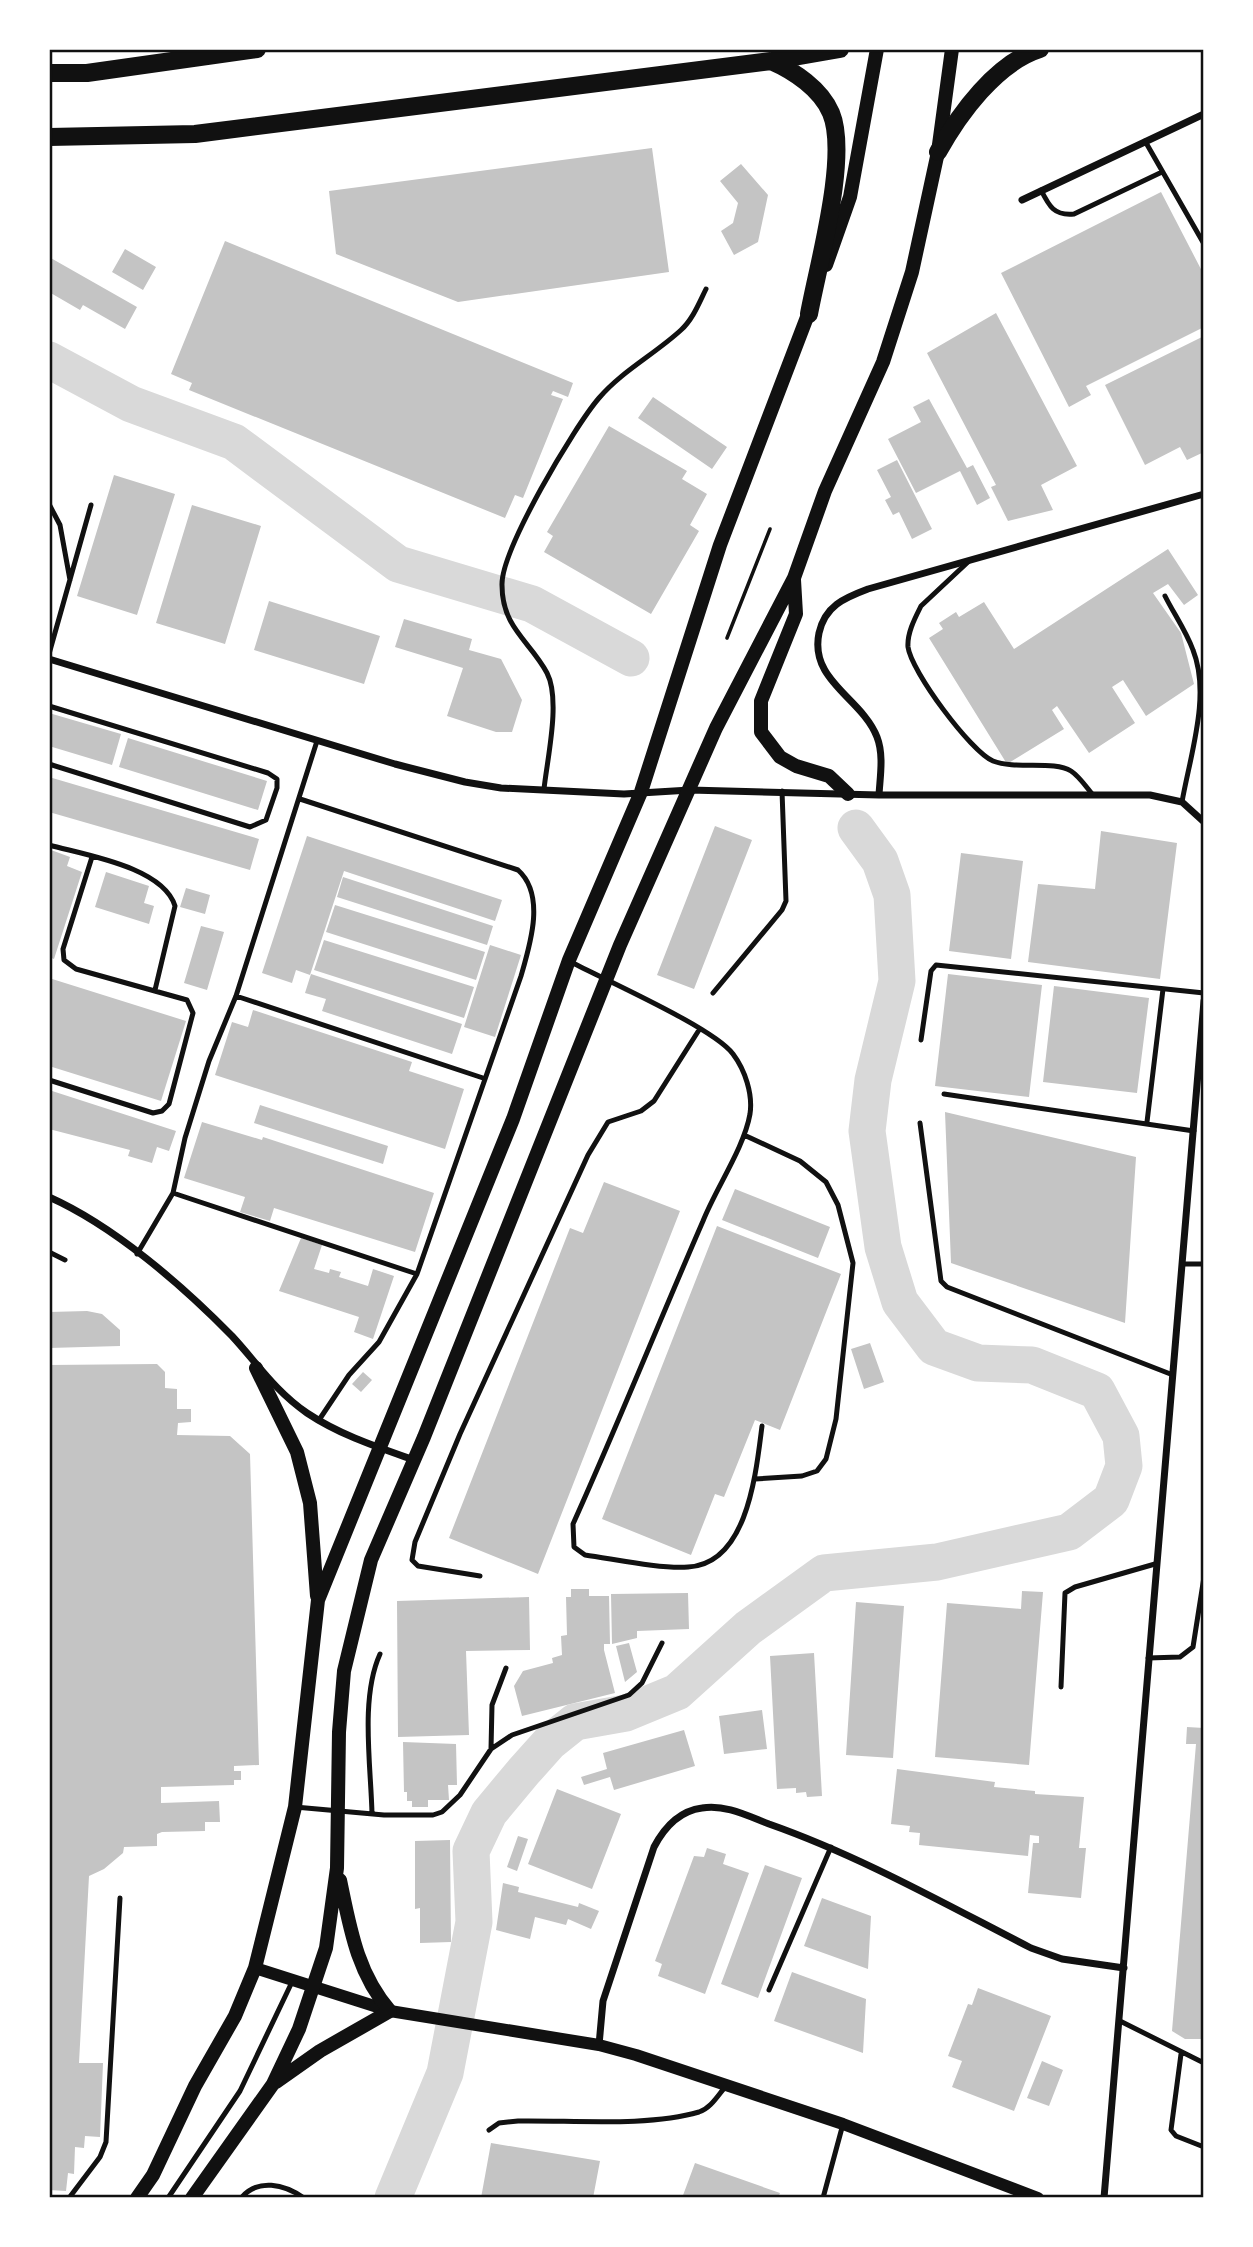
<svg xmlns="http://www.w3.org/2000/svg" width="1253" height="2247" viewBox="0 0 1253 2247" font-family="Karla,sans-serif">
  <style>
    .lines { fill: none; stroke-linecap: round; stroke-linejoin: round }
    .river { stroke: #d9d9d9; stroke-width: 37 }
    .building { fill: #c4c4c4 }
    .path { stroke: #111; stroke-width: 3.5 }
    .service { stroke: #111; stroke-width: 5 }
    .minor { stroke: #111; stroke-width: 7 }
    .tertiary { stroke: #111; stroke-width: 12 }
    .secondary { stroke: #111; stroke-width: 14 }
    .trunk { stroke: #111; stroke-width: 18 }
    .neatline { fill: none; stroke: #111; stroke-width: 2.5 }
  </style>
  <rect width="100%" height="100%" fill="#fff"/>
  <g class="lines">
    <path class="river" d="M49,360l82,44 103,38 164,122 134,40 99,54
      M393,2198l52,-125 29,-151 -3,-71 18,-38 35,-42 26,-29 25,-20 51,-9 51,-21 71,-64 76,-55 113,-11 132,-30 42,-32 13,-34 -3,-30 -24,-45 -65,-26 -54,-2 -44,-16 -34,-45 -17,-55 -16,-116 6,-51 24,-99 -5,-86 -12,-34 -24,-33"/>
  </g>
  <path class="building" d="M652,148l17,124 -211,30 -122,-48 -7,-63z
    M741,164l27,31 -10,47 -24,13 -13,-24 12,-8 5,-20 -18,-22z
    M1161,192l43,83v52l-118,59 5,9 -22,12 -68,-134z
    M225,241l348,142 -5,14 -15,-6 -2,4 12,4 -40,99 -8,-3 -10,23 -316,-128 3,-7 -21,-9z
    M125,249l31,18 -13,23 -31,-18z
    M49,257l88,50 -12,22 -42,-24 -3,5 -31,-18z
    M996,313l81,153 -36,19 12,25 -45,11 -17,-34 5,-2 -69,-132z
    M1204,336v116l-17,8 -7,-13 -35,18 -40,-80z
    M653,397l74,50 -15,22 -74,-51z
    M929,399l38,69 6,-3 17,33 -13,7 -17,-34 -44,22 -28,-54 33,-17 -8,-15z
    M609,426l78,45 -5,8 25,15 -17,31 9,6 -48,83 -107,-62 9,-16 -6,-4z
    M897,460l35,69 -20,10 -13,-27 -6,3 -8,-15 6,-3 -14,-27z
    M114,475l61,19 -38,121 -60,-19z
    M192,505l69,21 -36,118 -69,-21z
    M1168,549l30,46 -14,10 -16,-21 -15,9 28,40 13,51 -48,32 -23,-36 -11,7 23,36 -46,30 -32,-47 -5,4 12,19 -57,35 -78,-126 14,-9 -4,-6 17,-11 3,5 25,-15 30,47z
    M269,601l111,35 -16,48 -110,-34z
    M404,619l68,20 -3,11 32,9 21,41 -10,32h-16l-49,-16 16,-48 -68,-21z
    M49,713l72,21 -9,31 -63,-19z
    M128,738l139,43 -9,29 -139,-43z
    M49,777l210,62 -9,31 -201,-58z
    M715,826l37,14 -58,149 -37,-14z
    M1101,831l76,12 -17,136 -132,-17 10,-78 57,5z
    M307,836l195,64 -7,21 -151,-50 -34,104 -14,-5 -4,13 -30,-10z
    M51,850l19,7 -3,9 15,6 -28,87 -5,-2z
    M961,853l62,8 -12,98 -62,-8z
    M106,872l43,14 -5,17 10,3 -5,18 -54,-17z
    M343,877l150,49 -6,19 -150,-48z
    M186,888l24,7 -5,19 -25,-7z
    M335,905l150,47 -9,28 -150,-48z
    M201,926l23,6 -17,58 -23,-7z
    M324,940l150,47 -10,31 -150,-48z
    M490,945l31,10 -26,82 -31,-10z
    M311,974l151,50 -10,30 -130,-43 4,-12 -21,-6z
    M948,974l94,11 -13,112 -94,-11z
    M49,978l137,43 -25,80 -112,-35z
    M1054,986l95,12 -12,95 -94,-11z
    M253,1010l159,52 -3,9 55,18 -19,60 -230,-74 17,-53 16,5z
    M49,1090l127,41 -7,20 -12,-4 -5,16 -24,-7 2,-6 -81,-21z
    M260,1105l128,41 -5,18 -129,-41z
    M945,1112l191,45 -11,166 -174,-60z
    M202,1122l60,18 1,-3 171,56 -19,59 -141,-44 -4,13 -30,-9 5,-15 -61,-19z
    M604,1182l76,29 -142,363 -89,-36 121,-310 13,5z
    M735,1189l95,38 -12,31 -96,-38z
    M717,1226l124,48 -61,156 -25,-10 -31,77 -9,-3 -24,61 -89,-36z
    M301,1238l21,7 -8,24 15,4 1,-4 11,3 -2,5 29,9 5,-17 21,7 -21,63 -19,-7 5,-15 -80,-26z
    M87,1311l15,3 18,16v16l-71,2v-36z
    M870,1343l14,39 -20,7 -13,-40z
    M157,1364l8,8v16l12,1v20h14v13l-13,1 -1,12 53,1 20,18 9,311 -25,1v5h7v9h-7v5l-73,2v16l58,-2 1,21h-15v9l-43,1 -5,2v12l-33,1 -1,6 -19,16 -15,7 -10,187h24l-3,74 -15,-1 -1,12 -9,-1 -1,27 -6,-1 -2,18 -17,-1v-825z
    M363,1372l9,8 -11,12 -9,-8z
    M571,1589h18v7h20l1,48h-6v6l11,43 -93,23 -8,-30 9,-15 30,-8 -1,-5 10,-3 -1,-19 6,-1 -1,-38h5z
    M1022,1591l21,1 -14,173 -94,-8 12,-154 74,6z
    M688,1593l1,36 -52,2v7l-25,6 -1,-50z
    M529,1597l1,53 -64,1 3,84 -71,2 -1,-136z
    M856,1602l48,4 -11,152 -47,-3z
    M629,1643l8,29 -12,10 -9,-36z
    M814,1653l8,143 -15,1 -1,-5 -10,1v-5l-19,1 -7,-133z
    M762,1710l5,39 -43,5 -5,-38z
    M1187,1727l17,1v311h-19l-13,-8 24,-287h-10z
    M684,1730l11,36 -81,24 -4,-13 -26,8 -3,-8 26,-8 -4,-16z
    M403,1742l53,2 1,41h-9l1,15h-21v7h-16v-6h-5v-9h-3z
    M897,1769l98,13 -1,5 41,4v3l49,3 -5,51h7l-5,50 -53,-5 5,-50h6v-7l-9,-1 -2,21 -109,-11 1,-12 -11,-1 1,-6 -19,-2z
    M557,1789l64,25 -29,75 -64,-25z
    M518,1836l10,3 -11,32 -10,-4z
    M450,1840l1,102 -31,1v-35l-5,1v-68z
    M707,1848l19,6 -3,10 26,9 -44,121 -47,-18 4,-12 -7,-3 39,-105 10,1z
    M765,1865l37,13 -44,120 -37,-14z
    M503,1883l16,4 -1,5 60,15 1,-4 20,8 -8,18 -23,-10 -2,6 -31,-8 -5,22 -34,-9z
    M822,1898l49,18 -3,53 -64,-23z
    M792,1972l74,27 -3,54 -89,-32z
    M978,1988l73,28 -37,95 -62,-24 10,-26 -14,-5 20,-52 4,1z
    M1042,2061l21,9 -14,36 -22,-8z
    M491,2143l109,18 -7,37h-112z
    M695,2163l85,30 -2,5h-96z"/>
  <g class="lines">
    <path class="path" d="M727,638l43,-109"/>
    <path class="service" d="M1145,141l59,103
      M1041,190c8,16 13,26 33,24l88,-42
      M49,504l11,21 10,55
      M968,562l-47,44c-6,12 -14,27 -13,41 3,24 63,105 85,114 23,9 61,-1 78,10 8,5 16,17 22,24
      M1165,596c9,18 21,35 28,54 18,45 -3,106 -11,152
      M49,654l42,-149
      M49,706l219,67 9,6v9l-11,32 -16,7 -201,-63
      M544,789c3,-29 17,-89 3,-116 -17,-32 -45,-45 -45,-88 -1,-35 72,-158 97,-187 23,-27 56,-44 82,-68 12,-11 18,-27 25,-41
      M300,799l218,71c28,25 12,75 3,106l-104,298 -38,68 -30,33 -30,45
      M49,845c36,10 114,22 126,61l-20,84
      M571,962c34,18 143,66 162,92 12,16 20,40 17,60 -6,34 -34,74 -47,107 -44,101 -85,203 -130,303l1,23 11,8c29,4 75,14 103,12 60,-3 68,-95 74,-141
      M713,993l69,-83 4,-9 -4,-110
      M236,996l247,82
      M921,1040l10,-69 5,-6 268,28
      M49,1080l104,33 9,-2 7,-7 24,-91 -6,-13 -111,-31 -12,-9 -1,-11 29,-92
      M944,1094l250,37
      M1147,1122l16,-133
      M920,1123l21,158 6,6 226,88
      M744,1135l56,26 26,21 12,23 15,58 -17,156 -10,40 -9,12 -15,5 -47,3
      M173,1193l244,81
      M49,1252l16,8
      M137,1254l36,-61 12,-55 24,-77 27,-65 81,-255
      M1182,1264h22
      M480,1576l-62,-10 -6,-6 3,-18 45,-108 128,-279 20,-33 33,-11 13,-10 45,-71
      M1148,1658l32,-1 13,-10 11,-70
      M1061,1687l4,-94 10,-6 80,-23
      M491,1749l1,-44 14,-37
      M295,1807l89,8h49l9,-3 18,-17 31,-46 21,-14 117,-40 13,-12 20,-40
      M372,1814c-1,-48 -12,-116 8,-160
      M769,1990l62,-143
      M1120,2021l84,42
      M1181,2054l-10,76 5,6 28,11
      M489,2130l10,-7 19,-2c54,-1 130,6 181,-9 12,-4 19,-17 27,-26
      M69,2198l31,-41 6,-15 14,-244
      M168,2198l72,-107 52,-109
      M241,2198c17,-20 43,-14 63,0
      M823,2198l20,-74"/>
    <path class="minor" d="M1022,200l182,-86
      M49,659l346,105 70,18 36,6 123,6 66,-4 189,5h271l32,7 22,20
      M879,795c1,-18 5,-40 -2,-58 -15,-39 -68,-56 -58,-104 6,-27 25,-35 49,-44l336,-95
      M49,1197c65,29 133,88 183,139 25,27 43,55 75,77 33,22 70,34 107,47
      M599,2045l4,-44 51,-154c10,-19 25,-36 48,-39 23,-4 46,8 67,16 91,32 176,80 262,124l31,11 62,9
      M1104,2198l100,-1197"/>
    <path class="tertiary" d="M255,1968l135,43 209,34 37,10 207,69 195,74"/>
    <path class="secondary" d="M826,265l24,-68 27,-148
      M794,580l2,34 -35,87v31l19,25 16,9 33,10 19,18
      M256,1368l41,84 13,51 7,93
      M276,2082l44,-31 70,-40c-33,-38 -40,-83 -50,-131
      M137,2198l16,-23 42,-89 40,-70 20,-48 40,-161 23,-207 195,-481 56,-159 72,-168 79,-247 92,-241
      M192,2198l81,-114 26,-55 27,-81 11,-80 2,-136 5,-61 27,-111 53,-123 196,-492 96,-217 78,-150 31,-87 58,-129 29,-90 26,-120 14,-103"/>
    <path class="trunk" d="M771,61c23,10 50,28 60,52 18,43 -13,152 -22,201
      M49,73h38l170,-24
      M49,137l146,-3 576,-73 69,-12
      M938,152c21,-38 58,-89 102,-103"/>
  </g>
  <rect width="1253" height="2247" fill="none" stroke="#ffffff" stroke-width="102"/>
  <rect x="51" y="51" width="1151" height="2145" class="neatline"/>
</svg>
